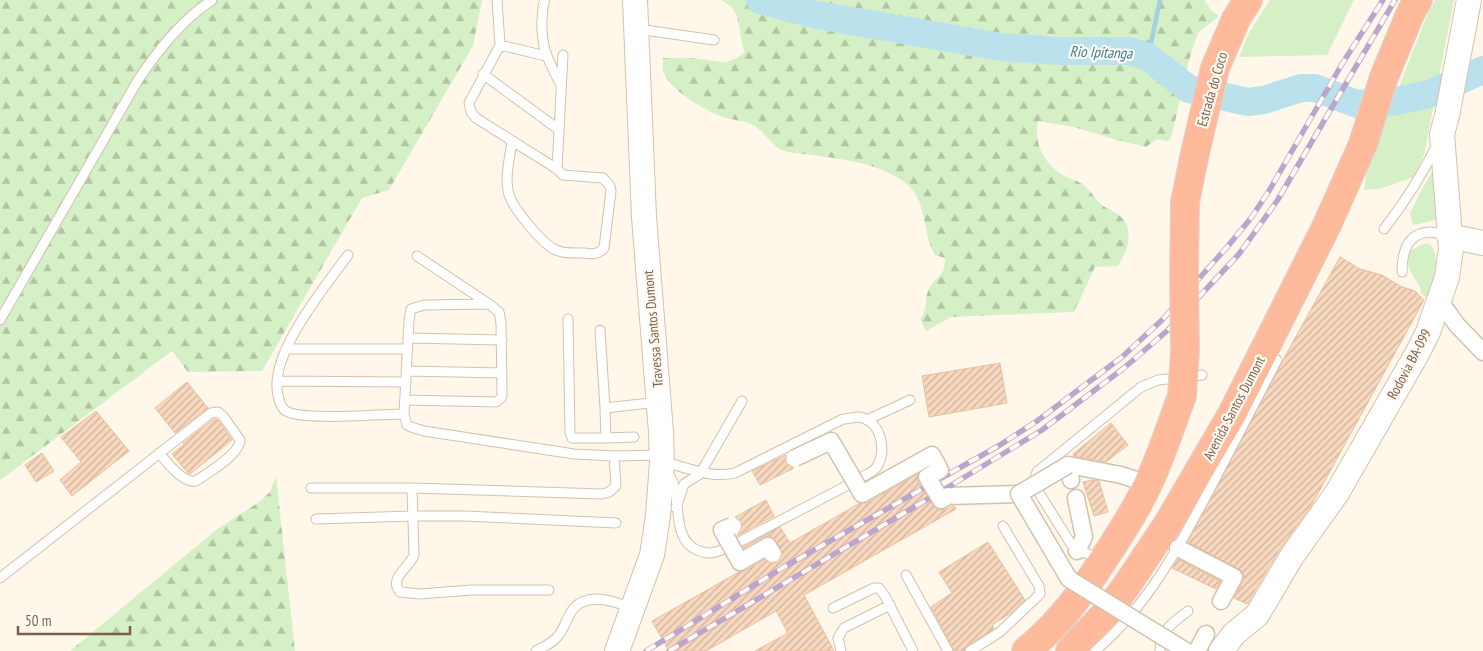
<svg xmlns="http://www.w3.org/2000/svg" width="1483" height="651" viewBox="0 0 1483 651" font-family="'PT Sans Narrow',sans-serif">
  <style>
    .green { fill: #d5efc6 }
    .forest { fill: url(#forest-firs) }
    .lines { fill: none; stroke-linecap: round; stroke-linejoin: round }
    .stream { stroke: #a0d2df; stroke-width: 4.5 }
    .river { stroke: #bbe2ec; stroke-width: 28 }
    .building { fill: url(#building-hatch); stroke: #ecbf9d }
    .lane-casing { stroke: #d4c0ad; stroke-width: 11 }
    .street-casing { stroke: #d4c0ad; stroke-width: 19 }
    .secondary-casing { stroke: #d7c0ab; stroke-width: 26 }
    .highway-casing { stroke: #ddd5d0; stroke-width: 30 }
    .lane { stroke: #fff; stroke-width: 9 }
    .street { stroke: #fff; stroke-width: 16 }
    .secondary { stroke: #fff; stroke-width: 24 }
    .highway { stroke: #ffba9b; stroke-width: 28 }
    .rail-casing { stroke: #bca5cc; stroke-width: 5.5 }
    .rail { stroke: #fffbf3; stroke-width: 4; stroke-dasharray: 11; stroke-linecap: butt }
    .street-bridge-casing { stroke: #d4c0ad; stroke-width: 19; stroke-linecap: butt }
    .highway-bridge-casing { stroke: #ddd5d0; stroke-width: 30; stroke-linecap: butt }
    .street-bridge { stroke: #fff; stroke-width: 16 }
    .highway-bridge { stroke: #ffba9b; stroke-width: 28 }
    .labels { text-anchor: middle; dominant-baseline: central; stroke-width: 4.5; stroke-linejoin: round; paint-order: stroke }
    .street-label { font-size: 14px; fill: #7e5e49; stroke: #fffbf3 }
    .water-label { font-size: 15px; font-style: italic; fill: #3c7b8c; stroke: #fffbf3 }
  </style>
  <defs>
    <pattern id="forest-firs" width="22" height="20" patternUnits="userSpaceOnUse" patternTransform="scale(1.25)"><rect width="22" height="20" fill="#d5efc6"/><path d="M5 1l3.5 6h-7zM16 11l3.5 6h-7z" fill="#b2c5a3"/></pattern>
    <pattern id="building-hatch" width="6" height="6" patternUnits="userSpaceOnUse" patternTransform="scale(1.25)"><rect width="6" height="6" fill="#f8d8be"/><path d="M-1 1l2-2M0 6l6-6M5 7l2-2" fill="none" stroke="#ceb29c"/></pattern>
  </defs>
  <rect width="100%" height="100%" fill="#fff8ea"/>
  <path class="green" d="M1270,0h84l-27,55 -88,2 10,-24z
    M1435,0h19l-30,155 -10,22 -35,12 -15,1 3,-22 59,-150z
    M1433,170l7,49 -27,6 -3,-12 11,-22z
    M1423,244h7c12,16 3,37 -2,55l-7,-6 -1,-6 -10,-16 -3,-10 1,-9z"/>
  <path class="forest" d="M0,0h482l-9,46 -84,144 -27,8 -100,173 -74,1 -16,-21 -172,129z
    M721,0h483l7,10 8,6 -21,17 -9,27 -18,79 -4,2 -10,-2 -11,8 -29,-7 -43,-13 -36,-6c-4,24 5,41 26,55 6,3 13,4 18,8 8,5 12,14 19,20 5,5 14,7 19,12 16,15 7,35 -2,50l-23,1 -21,45 -123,5 -25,14 -6,-12c8,-8 4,-21 9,-30 9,-16 15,-9 16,-31l-10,-3c-14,-23 -6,-56 -32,-74 -26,-18 -61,-22 -91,-26 -9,-2 -22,-1 -30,-5 -11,-6 -18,-19 -29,-25 -10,-5 -22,-5 -33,-9 -15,-6 -50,-26 -56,-43 -2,-4 -1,-10 -1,-15 12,0 25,-1 36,1 18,2 31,8 45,-7l-7,-36 -6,-10z
    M276,476l19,175h-225l146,-121 43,-28 11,-10z"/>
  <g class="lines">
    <path class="stream" d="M1148,57l12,-57"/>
    <path class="river" d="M760,0l57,15 184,32 57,4h72l18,6 41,32 59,13 16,-2 37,-12h14l42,16 40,-3 32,-7 54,-24"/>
  </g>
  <path class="building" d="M1340,257l20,12 22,6 18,11 15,5 9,9 -113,206 -31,43 -33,55 -13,-6 9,-17 1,-5 -2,-5 -54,-29 95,-182z
    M1000,363l7,40 -78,14 -7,-41z
    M187,382l21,26 -33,25 -20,-25z
    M96,411l33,40 -57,45 -12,-16 21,-18 -20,-25z
    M214,419l4,1 14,20 -42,34 -2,-1 -16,-19 12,-10 -1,-1z
    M1111,423l17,22 -22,17 -32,-6 -1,-2z
    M42,453l12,18 -18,11 -11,-17z
    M786,455v8l8,5 -34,17 -8,-14z
    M918,474v8l18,26 6,2 12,-4 2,3 -152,86 30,56h-79l33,-18 -12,-22 -70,40h-37l-17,-30 87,-49 6,-1 20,-12 6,4 6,-1 3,-4 2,-4 -5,-13 -8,-5 -6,1 -19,11 -1,-1 37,-20 10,16 70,-40h7z
    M1092,480l7,1 9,31 -14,4 -11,-34z
    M766,500l8,16 -37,20 5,-9 -1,-5 -6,-5z
    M988,542l37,58 -14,13 -19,12 2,4 -28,17 -2,5h-10l-23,-44 21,-14 -13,-21z
    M1178,559l42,22 -4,8 -44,-21z"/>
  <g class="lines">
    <defs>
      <path id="lane" d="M497,0l3,45
        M545,0c-3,6 -2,13 -3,20 -1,29 6,40 19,65
        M638,29l76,11
        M546,56l-46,-11 -31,58 2,9 5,6 81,51
        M483,74l75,55
        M512,141c-2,17 -8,37 -3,54 4,13 34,50 47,55 8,4 18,3 27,3 8,1 15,2 21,-5l7,-57 -1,-5 -7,-8 -40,-3 -6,-6 6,-114
        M1384,229c21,-27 38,-54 53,-84
        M348,255c-23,32 -80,100 -70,140 1,6 3,13 8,16 16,10 95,3 118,3
        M1402,272c0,-18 4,-38 27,-40 6,0 14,3 20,4
        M489,304l-65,1 -13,4 -2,11 -5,94 3,11 4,2 13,4 150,23 40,2 47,-1
        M568,319l2,113 2,6h34l-1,-30 54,-6
        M0,320l138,-240c21,-31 43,-59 74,-80
        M600,330l5,78
        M408,338l94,2
        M287,349h120
        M407,371l95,2
        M277,381l129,1
        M405,400l91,2 5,-4 1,-3 -1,-72 -2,-11 -10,-8 -72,-48
        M867,420l43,-20
        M606,438l28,-1
        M663,462c25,5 46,17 72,11l108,-54c5,0 11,-2 16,-2 22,3 29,35 17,51 -4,5 -11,7 -16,10
        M665,471c21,16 2,66 32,79 12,5 19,3 29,-2
        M311,488h101l190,6 7,-2 7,-6 -2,-30
        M412,488l2,67c-4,12 -26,23 -14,37l20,2 51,-4h78
        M676,508l8,-24 16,-10 42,-73
        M316,519l97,-3h51l152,7
        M739,542l111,-58
        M1100,557l-23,-6 -6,-7 -35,-56 -2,-8 3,-8 104,-85 17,-7 44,-5
        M906,575l42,76
        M0,578l211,-165 7,-1 5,4 17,24c0,14 -32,33 -44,41 -14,2 -28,-18 -37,-28
        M833,608l41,-20h5l6,8 28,55
        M536,651c7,-4 17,-8 22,-15 7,-8 9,-20 16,-28 14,-16 42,-7 58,1
        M841,651l-3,-13 6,-10 46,-23
        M970,651l30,-19 40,-38 -1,-8 -36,-60
        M1095,651c53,-45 85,-106 117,-166 22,-42 43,-83 65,-125
        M1160,651c0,-20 13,-29 28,-40"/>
      <path id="street" d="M1439,300l18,25 26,27
        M1071,480l-3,-15 53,10 28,9
        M948,496l71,-2
        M1076,498l8,39 -7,14
        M1178,548l56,29 -13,24
        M1197,651l9,-17"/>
      <path id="secondary" d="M1449,236l34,7
        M617,651l35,-96 6,-39 4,-54 -1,-30 -17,-215 -9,-217
        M1221,651l13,-17 23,-19 35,-59 45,-63 81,-141 10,-20 19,-55 4,-28 -9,-115 5,-18 22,-116"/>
      <path id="highway" d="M1184,277l1,-75 10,-49 20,-85 21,-49 12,-19
        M1026,651c38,-31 60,-64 87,-106 13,-20 26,-41 36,-63 13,-28 22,-57 33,-86
        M1070,651l38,-40 21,-29 40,-60 63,-108 95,-189 36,-81 21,-67 27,-65 7,-12"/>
    </defs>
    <use href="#lane" class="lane-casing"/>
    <use href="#street" class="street-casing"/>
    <use href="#secondary" class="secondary-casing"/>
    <use href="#highway" class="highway-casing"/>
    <use href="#lane" class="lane"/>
    <use href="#street" class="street"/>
    <use href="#secondary" class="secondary"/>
    <use href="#highway" class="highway"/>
    <defs>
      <path id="rail" d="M646,651l138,-84 216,-122 37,-24 85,-64 40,-37 66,-74 23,-28 18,-27 73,-127 41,-64
        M669,651l281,-165 92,-56 82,-62 44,-38 71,-76 38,-53 118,-201"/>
    </defs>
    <use href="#rail" class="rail-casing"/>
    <use href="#rail" class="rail"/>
    <defs>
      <path id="street-bridge" d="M795,458l36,-17 31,53 70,-39 8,15 -13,7 14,23 7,-4
        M1068,465l-49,29 50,85 117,72
        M732,526l-10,4 18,32 28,-16 4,7"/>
      <path id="highway-bridge" d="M1182,396l3,-46 -1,-73"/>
    </defs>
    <use href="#street-bridge" class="street-bridge-casing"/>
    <use href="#highway-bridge" class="highway-bridge-casing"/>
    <use href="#street-bridge" class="street-bridge"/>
    <use href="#highway-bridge" class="highway-bridge"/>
  </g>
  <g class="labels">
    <g class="street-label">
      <text transform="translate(1212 89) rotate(-74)">Estrada do Coco</text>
      <text transform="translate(653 329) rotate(-95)">Travessa Santos Dumont</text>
      <text transform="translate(1409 364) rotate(-62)">Rodovia BA-099</text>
      <text transform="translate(1234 408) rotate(-62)">Avenida Santos Dumont</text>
    </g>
    <g class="water-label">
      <text transform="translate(1101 52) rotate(2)">Rio Ipitanga</text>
    </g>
  </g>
  <path d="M18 626v8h112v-8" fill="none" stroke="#7e5e49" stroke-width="2.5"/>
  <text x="25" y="626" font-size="15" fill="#7e5e49" stroke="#fffbf3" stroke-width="4" paint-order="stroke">50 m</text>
</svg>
